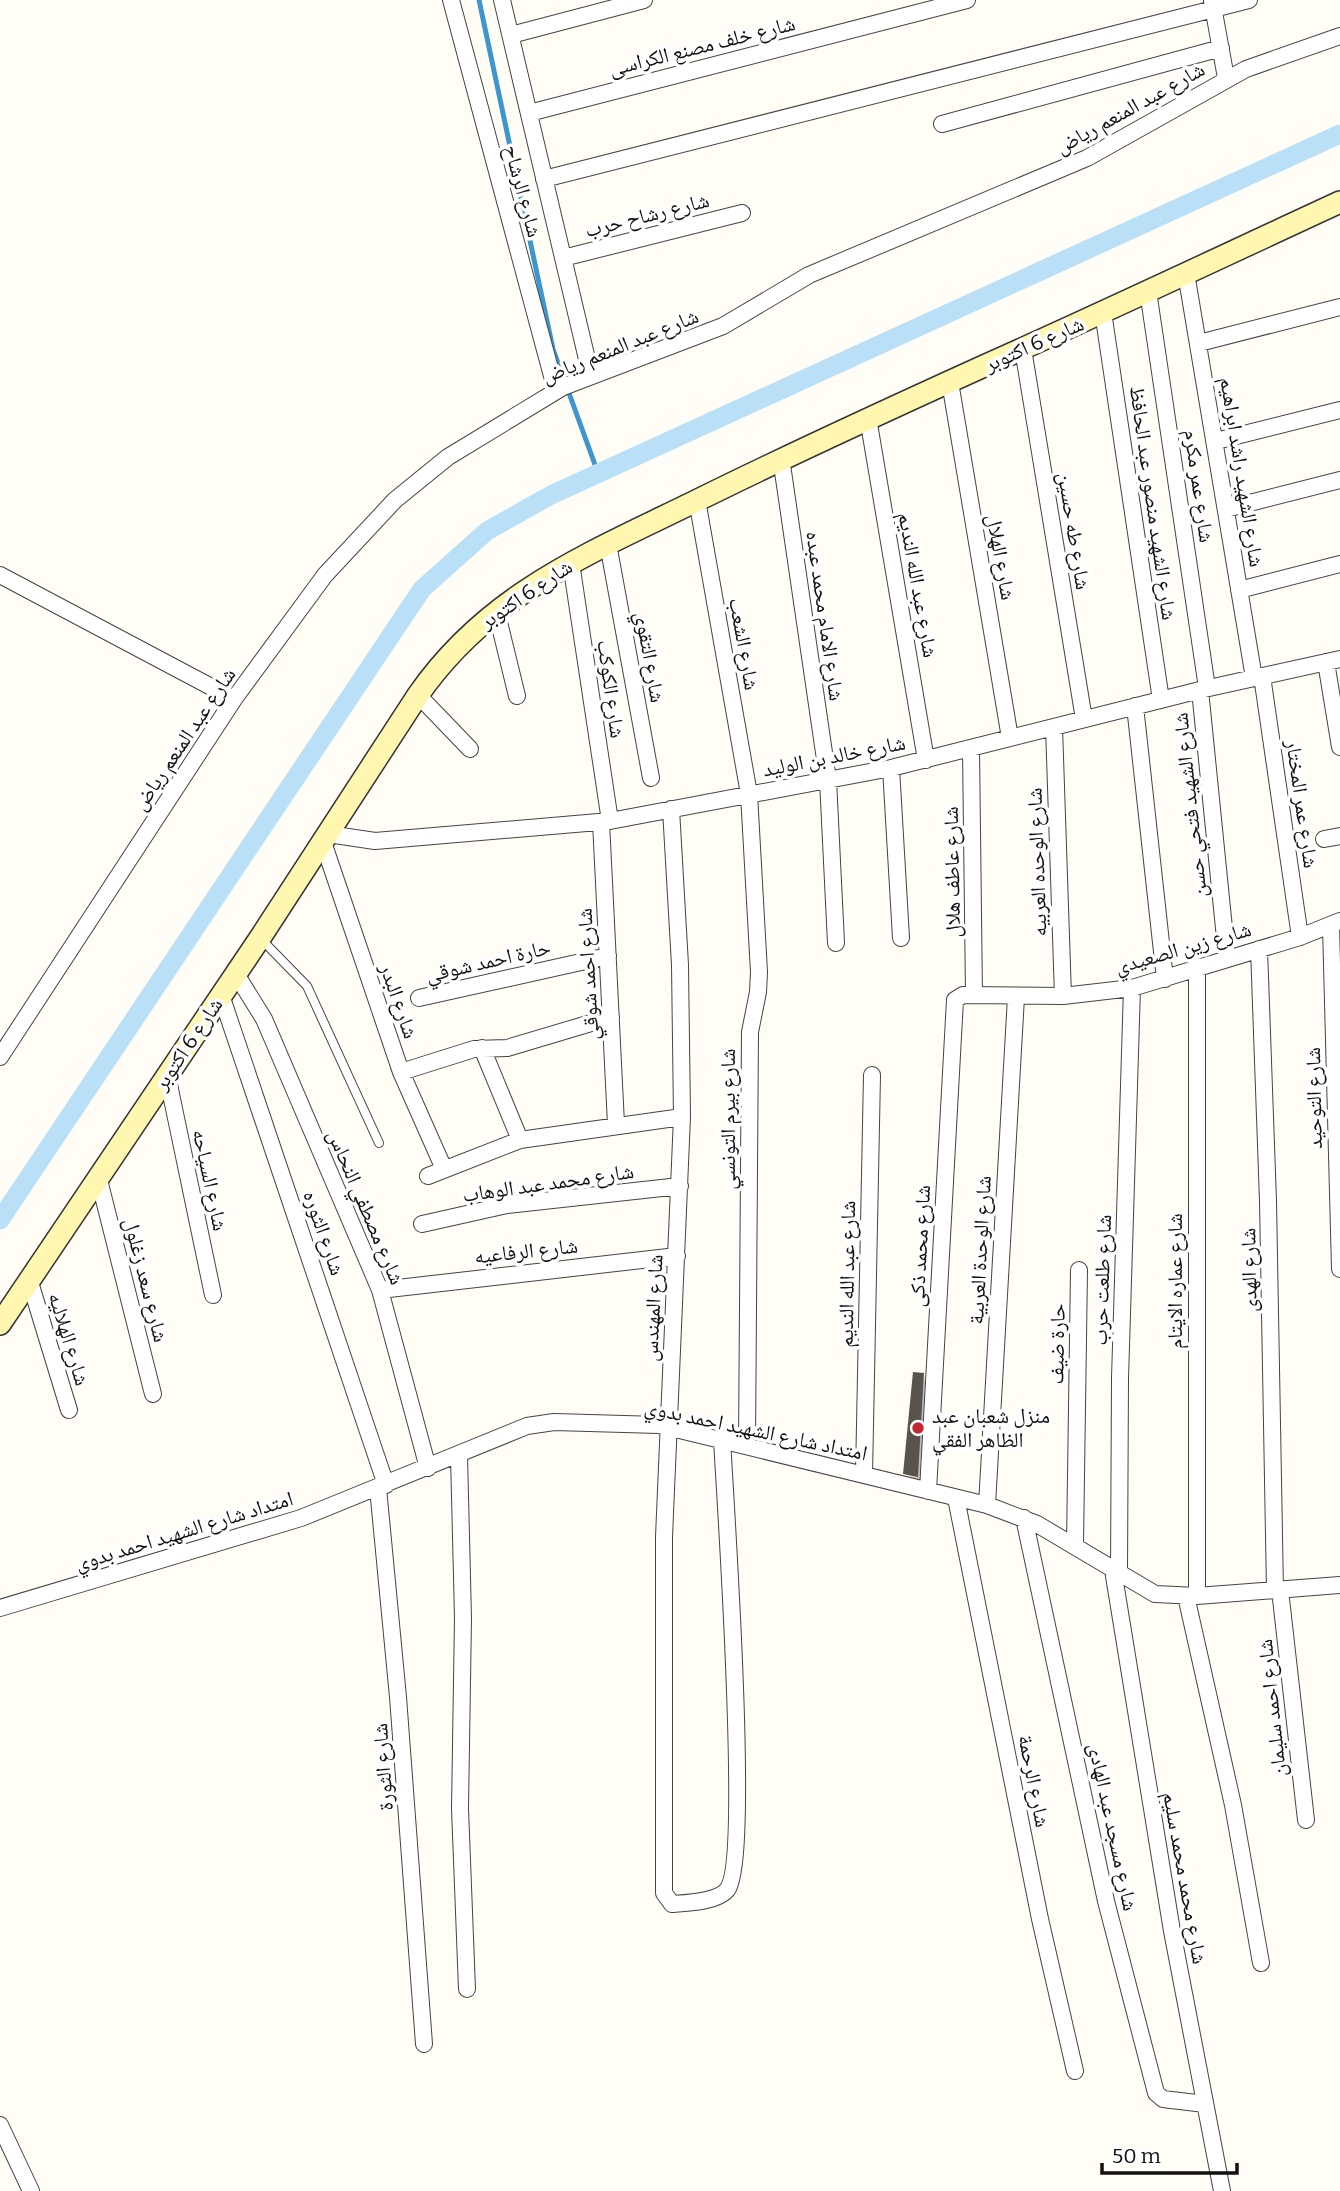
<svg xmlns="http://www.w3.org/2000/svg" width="1340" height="2191" viewBox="0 0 1340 2191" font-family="Bitter,'Noto Naskh Arabic',serif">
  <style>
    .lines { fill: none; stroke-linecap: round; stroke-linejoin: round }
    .stream { stroke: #3f96cf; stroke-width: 5 }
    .canal { stroke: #b9e0f7; stroke-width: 19 }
    .building { fill: #5a524d; filter: url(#shadow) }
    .lane-casing { stroke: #444; stroke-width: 10 }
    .street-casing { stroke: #444; stroke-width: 18 }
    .secondary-casing { stroke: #333; stroke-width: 24 }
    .lane { stroke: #fff; stroke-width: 8 }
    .street { stroke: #fff; stroke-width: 16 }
    .secondary { stroke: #fff6b0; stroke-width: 21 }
    .poi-dot { fill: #c4262e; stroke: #fff; stroke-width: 2.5 }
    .labels { text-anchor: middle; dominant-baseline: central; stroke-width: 7; stroke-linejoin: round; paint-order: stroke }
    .street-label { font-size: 21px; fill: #111; stroke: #fff }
    .poi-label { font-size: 21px; fill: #111; stroke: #fff; text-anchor: start }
  </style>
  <defs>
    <filter id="shadow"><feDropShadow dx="6" dy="6" stdDeviation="3.5" flood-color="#0004"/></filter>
  </defs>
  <rect width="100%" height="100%" fill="#fffdf5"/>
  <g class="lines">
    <path class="stream" d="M479,0l74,349 45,124"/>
    <path class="canal" d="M0,1220l422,-631 65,-58 64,-36 789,-361"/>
  </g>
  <path class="building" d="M913,1372l11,1 -6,104 -15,-3z"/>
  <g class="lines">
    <defs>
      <path id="lane" d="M261,939l46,47 72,157"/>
      <path id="street" d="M451,0l105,391
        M502,0l89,376
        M1212,1l14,77
        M511,35l133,-35
        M529,113l438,-113
        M942,124l279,-76
        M544,179l705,-179
        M563,258l179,-45
        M1186,273l68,405
        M1148,291l59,397
        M1103,312l58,388
        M1199,343l141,-36
        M1023,349l61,370
        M950,382l60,356
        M868,418l58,342
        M1216,441l124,-31
        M781,458l47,322 8,163
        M697,500l52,294 10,178 -1,20 -8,40 -3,413
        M1226,509l114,-29
        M608,544l43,234
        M571,563l39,258
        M0,575l234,124
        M1239,590l101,-26
        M496,610l21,86
        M1326,662l14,85
        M1262,676l38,261
        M1200,690l27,268
        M418,695l52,54
        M1135,706l30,273
        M1054,727l9,269
        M971,749l3,246
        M891,768l10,170
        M671,809l9,156 2,152 -18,420v356l8,11c15,-1 45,-2 55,-14 24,-29 -2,-390 -5,-451
        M601,822l15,302
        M328,834l47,7 235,-20 281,-53 309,-78 140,-31
        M1324,839l16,-3
        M323,842l78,230 43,97
        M1331,926l9,343
        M1259,949l9,252 7,390
        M236,974l28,45 116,271 48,178
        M221,995l165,490
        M419,998l189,-42
        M482,1048l38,92
        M0,1057l234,-358 91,-124 70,-75 53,-43 115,-70 160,-61 86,-51 278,-117 159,-89 94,-33
        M401,1072l73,-23 33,-1 104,-31
        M167,1075l46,220
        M98,1176l55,218
        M428,1176l92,-36 162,-23
        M422,1224l85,-19 173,-19
        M29,1279l40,131
        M380,1290l297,-34
        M459,1455l4,163 -3,191 7,180
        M864,1475l8,-400
        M378,1488l20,209 26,347
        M928,1491l27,-491 8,-5 100,1 69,-8 168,-51 40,-16
        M956,1498l84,421 35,152
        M987,1505l29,-508
        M1024,1518l82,383 50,192 7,6 42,5
        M1075,1545l4,-275
        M1113,1570l59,361 50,260
        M1119,1574l1,-196 12,-390
        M1280,1590l26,230
        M1186,1596l47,209 28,158
        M1197,1596v-630
        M0,1608l301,-90 226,-92 27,-4 105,3 328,80 50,19 118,70 42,2 143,-11
        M0,2125l31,66"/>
      <path id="secondary" d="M0,1324l260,-386 158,-243c71,-102 170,-141 278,-194 95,-47 191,-91 288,-135 119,-53 237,-109 356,-164"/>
    </defs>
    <use href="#lane" class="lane-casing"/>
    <use href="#street" class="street-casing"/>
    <use href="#secondary" class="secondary-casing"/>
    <use href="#lane" class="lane"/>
    <use href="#street" class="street"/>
    <use href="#secondary" class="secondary"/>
  </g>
  <circle class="poi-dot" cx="918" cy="1428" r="7"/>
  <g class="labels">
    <g class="street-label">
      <text transform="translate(702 46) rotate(-14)">شارع خلف مصنع الكراسى</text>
      <text transform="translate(1130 108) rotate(-29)">شارع عبد المنعم رياض</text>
      <text transform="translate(523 191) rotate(75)">شارع الرشاح</text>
      <text transform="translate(647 215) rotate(-14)">شارع رشاح حرب</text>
      <text transform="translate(1034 344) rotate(-24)">شارع 6 اكتوبر</text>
      <text transform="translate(620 346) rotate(-22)">شارع عبد المنعم رياض</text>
      <text transform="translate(1242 472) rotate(81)">شارع الشهيد راشد ابراهيم</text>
      <text transform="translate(1199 486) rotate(82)">شارع عمر مكرم</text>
      <text transform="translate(1153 503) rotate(82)">شارع الشهيد منصور عبد الحافظ</text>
      <text transform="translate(1074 531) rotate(81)">شارع طه حسين</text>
      <text transform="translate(1001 557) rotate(80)">شارع الهلال</text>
      <text transform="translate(918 585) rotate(80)">شارع عبد الله النديم</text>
      <text transform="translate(526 594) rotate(-34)">شارع 6 اكتوبر</text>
      <text transform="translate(825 616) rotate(82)">شارع الامام محمد عبده</text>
      <text transform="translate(744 644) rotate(80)">شارع الشعب</text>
      <text transform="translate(650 657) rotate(80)">شارع التقوي</text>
      <text transform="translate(611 689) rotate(82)">شارع الكوكب</text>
      <text transform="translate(184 739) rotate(-56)">شارع عبد المنعم رياض</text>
      <text transform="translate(834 756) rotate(-11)">شارع خالد بن الوليد</text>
      <text transform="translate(1302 804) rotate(82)">شارع عمر المختار</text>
      <text transform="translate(1190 805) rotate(-96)">شارع الشهيد فتحي حسن</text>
      <text transform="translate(1037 862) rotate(-92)">شارع الوحده العربيه</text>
      <text transform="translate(952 872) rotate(-91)">شارع عاطف هلال</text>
      <text transform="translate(1183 948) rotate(-16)">شارع زين الصعيدي</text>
      <text transform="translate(488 961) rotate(-13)">حارة احمد شوقي</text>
      <text transform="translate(588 974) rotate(-93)">شارع احمد شوقي</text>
      <text transform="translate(399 1001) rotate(71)">شارع البدر</text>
      <text transform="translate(188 1044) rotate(-56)">شارع 6 اكتوبر</text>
      <text transform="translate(1314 1098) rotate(-91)">شارع التوحيد</text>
      <text transform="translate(728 1119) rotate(-90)">شارع بيرم التونسي</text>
      <text transform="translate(210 1180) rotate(78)">شارع السياحه</text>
      <text transform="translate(548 1183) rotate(-8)">شارع محمد عبد الوهاب</text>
      <text transform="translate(366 1207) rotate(67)">شارع مصطفي النحاس</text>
      <text transform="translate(324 1233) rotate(71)">شارع الثوره</text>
      <text transform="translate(920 1246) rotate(-87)">شارع محمد ذكى</text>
      <text transform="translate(980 1250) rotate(-87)">شارع الوحدة العربية</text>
      <text transform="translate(526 1251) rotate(-6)">شارع الرفاعيه</text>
      <text transform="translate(1249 1270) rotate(-91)">شارع الهدى</text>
      <text transform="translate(847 1274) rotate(-89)">شارع عبد الله النديم</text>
      <text transform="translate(146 1280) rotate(76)">شارع سعد زغلول</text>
      <text transform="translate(1102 1280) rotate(-88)">شارع طلعت حرب</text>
      <text transform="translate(1175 1281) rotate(-90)">شارع عماره الايتام</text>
      <text transform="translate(653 1308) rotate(-87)">شارع المهندس</text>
      <text transform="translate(69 1339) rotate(73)">شارع الهلاليه</text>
      <text transform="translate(1057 1344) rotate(-89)">حارة ضيف</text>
      <text transform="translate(756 1430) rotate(12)">امتداد شارع الشهيد احمد بدوي</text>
      <text transform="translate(184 1531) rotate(-17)">امتداد شارع الشهيد احمد بدوي</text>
      <text transform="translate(1272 1708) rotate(-96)">شارع احمد سليمان</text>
      <text transform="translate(383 1767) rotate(-94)">شارع الثورة</text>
      <text transform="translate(1034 1781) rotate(79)">شارع الرحمة</text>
      <text transform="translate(1113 1827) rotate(78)">شارع مسجد عبد الهادى</text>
      <text transform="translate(1185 1878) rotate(80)">شارع محمد محمد سليم</text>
    </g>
    <g class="poi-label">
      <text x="932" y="1416">منزل شعبان عبد<tspan x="932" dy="24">الظاهر الفقي</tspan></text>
    </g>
  </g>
  <path d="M1102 2163v10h135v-10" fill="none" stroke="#111111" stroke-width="3.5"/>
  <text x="1112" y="2163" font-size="21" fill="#111111" stroke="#ffffff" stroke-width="5" paint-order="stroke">50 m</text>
</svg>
